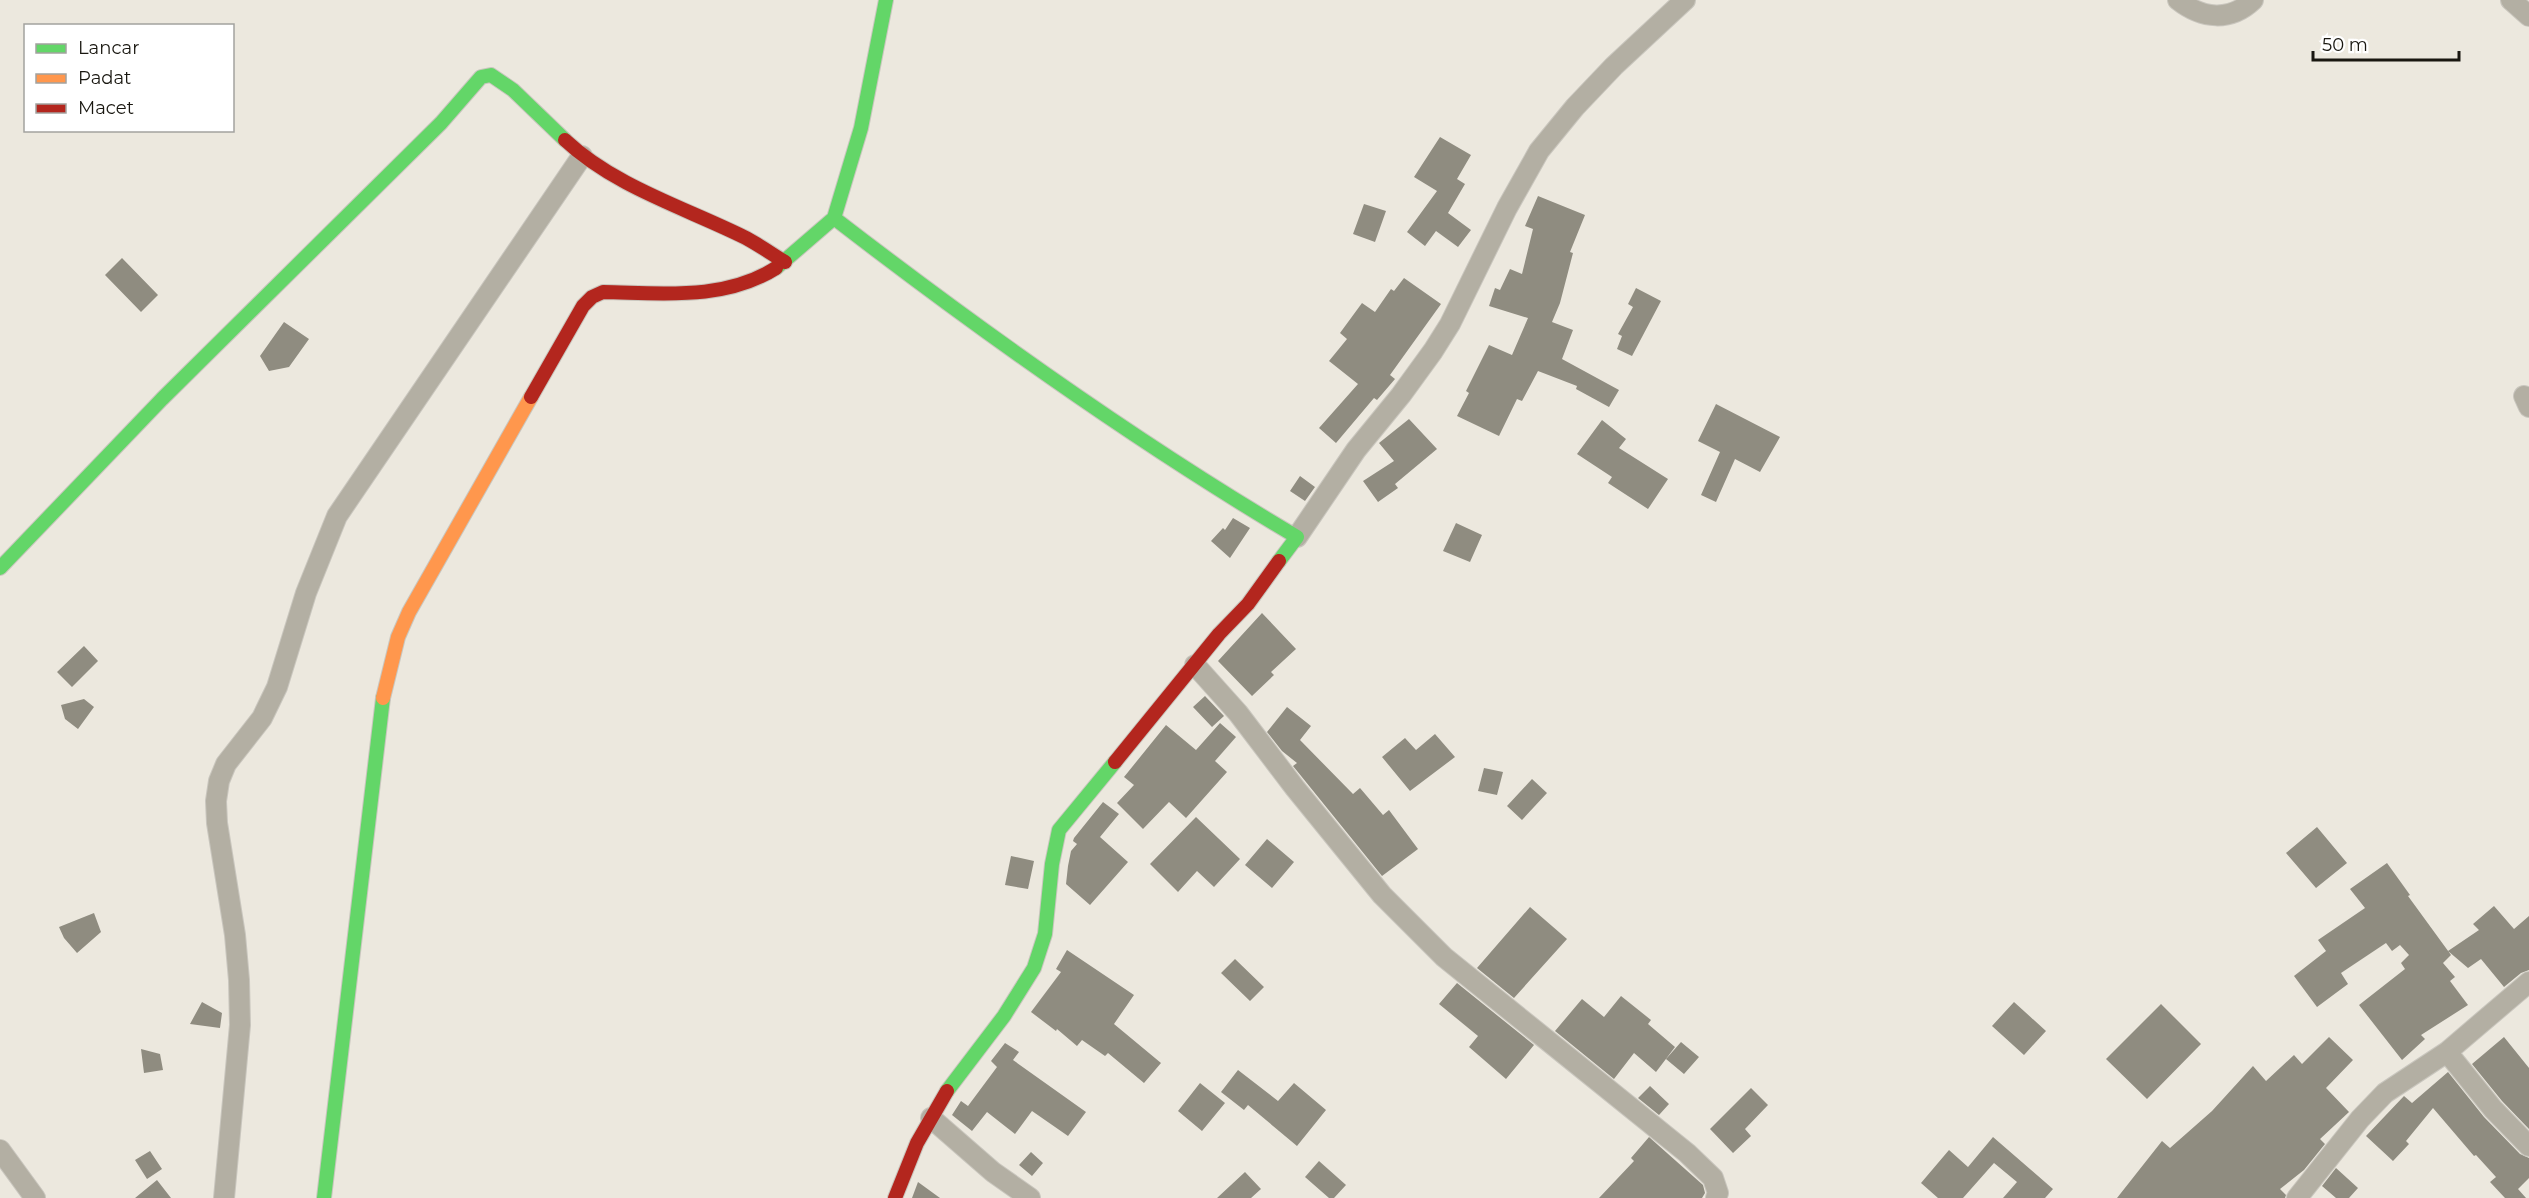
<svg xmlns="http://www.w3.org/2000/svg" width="2529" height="1198" viewBox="0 0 2529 1198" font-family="Montserrat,sans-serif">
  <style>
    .building { fill: #8f8c80 }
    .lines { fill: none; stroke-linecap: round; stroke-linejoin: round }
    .street-casing { stroke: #c9c6be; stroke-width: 22 }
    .fast-casing { stroke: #c9c6be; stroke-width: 16 }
    .slow-casing { stroke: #c9c6be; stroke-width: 16 }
    .jam-casing { stroke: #c9c6be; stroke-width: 16 }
    .street { stroke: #b3afa3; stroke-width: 20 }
    .fast { stroke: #63d668; stroke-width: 14 }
    .slow { stroke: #ff974d; stroke-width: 14 }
    .jam { stroke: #b3261e; stroke-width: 14 }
  </style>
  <rect width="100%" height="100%" fill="#ece8de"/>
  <path class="building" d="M1440,137l31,18 -14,24 8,5 -17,29 23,17 -13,17 -22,-16 -11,15 -18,-14 30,-41 -23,-14z
    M1538,196l47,19 -15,37 3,1 -13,50 -8,19 21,8 -11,29 57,31 -10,17 -33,-18 1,-3 -39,-15 -16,30 -5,-2 -18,37 -42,-20 12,-23 -3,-2 23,-46 23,10 16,-37 -39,-12 6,-18 5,2 10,-21 12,5 11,-45 -8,-3z
    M1364,204l22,7 -11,31 -22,-8z
    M122,258l36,37 -17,17 -36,-37z
    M1404,278l37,26 -51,71 5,4 -18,21 -3,-2 -38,45 -17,-15 39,-44 -29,-23 18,-22 -7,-6 22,-30 13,9 16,-23 3,2z
    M1636,288l25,13 -29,55 -15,-7 5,-13 -4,-2 15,-27 -5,-3z
    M284,322l25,17 -20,28 -20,4 -9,-15z
    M1716,404l64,33 -20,35 -25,-13 -19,43 -15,-7 19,-43 -22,-11z
    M1409,419l28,30 -42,35 3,4 -20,14 -15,-21 31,-20 -15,-18z
    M1602,420l24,19 -7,9 49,31 -20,30 -40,-26 4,-6 -35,-23z
    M1300,476l15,11 -10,14 -15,-10z
    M1233,518l17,10 -20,30 -19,-17 12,-13 2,2z
    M1456,523l26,12 -12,27 -27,-11z
    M1262,613l34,36 -25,23 3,3 -22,21 -34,-35z
    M84,646l14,15 -26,26 -15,-15z
    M1205,696l19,20 -12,11 -19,-20z
    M84,699l10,8 -16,22 -13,-10 -4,-14z
    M1287,707l24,19 -11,14 53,54 7,-6 23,27 6,-5 29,39 -36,27 -89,-110 4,-3 -15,-12 -15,-19z
    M1220,723l16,14 -21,24 12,11 -41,46 -17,-16 -26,27 -26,-26 17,-18 -10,-8 42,-52 30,25z
    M1435,734l20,23 -45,34 -28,-34 23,-19 11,12z
    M1484,768l19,4 -6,23 -19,-4z
    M1532,779l15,14 -25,27 -15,-14z
    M1103,802l16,12 -19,23 28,25 -38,43 -24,-21 2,-18 3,-15 6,-7 -4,-3 1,-3z
    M1196,817l44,42 -26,28 -17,-16 -19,21 -28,-28z
    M2317,827l30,36 -31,25 -30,-35z
    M1267,839l27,23 -22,26 -27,-23z
    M1011,856l23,5 -6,28 -23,-4z
    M2387,863l23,32 -2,1 43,59 -8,8 12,14 -5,4 18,24 -47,30 4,4 -23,21 -43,-55 46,-36 -4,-6 8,-8 -9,-10 -8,6 -6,-8 -45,30 7,11 -31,23 -23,-31 32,-25 -8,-11 47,-32 -15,-19z
    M2494,906l20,23 15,-13v54l-8,3 -17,14 -23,-28 -13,9 -20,-17 31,-21 -6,-6z
    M1530,907l37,32 -53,59 -37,-30z
    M94,913l7,19 -24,21 -13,-15 -5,-11z
    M1067,950l67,45 -20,29 47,39 -17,20 -36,-30 -3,3 -23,-16 -5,6 -20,-17 -1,2 -25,-19 30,-40 -5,-3z
    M1235,959l29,28 -14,14 -29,-28z
    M1457,983l77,62 -28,34 -37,-32 9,-11 -39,-32z
    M1621,996l30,24 -3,4 27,23 -19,25 -22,-19 -20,26 -59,-48 27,-32 22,18z
    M202,1002l20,11 -2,15 -30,-4z
    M2014,1002l32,29 -22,24 -32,-29z
    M2161,1004l40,40 -54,55 -41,-40z
    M2329,1037l24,23 -27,28 23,24 -29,27 5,5 -21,26 -24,19 6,6 -1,3h-168l45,-57 8,7 42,-37 41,-45 13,15 28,-26 8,9z
    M2504,1037l25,31v61l-27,-28 -30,-37z
    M1681,1042l18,15 -15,17 -18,-15z
    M1005,1043l14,9 -6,8 73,52 -18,24 -36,-25 -17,23 -28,-22 -15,19 -20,-16 9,-14 7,5 29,-39 -6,-6z
    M141,1049l19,5 3,16 -19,3z
    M1238,1070l40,31 16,-18 32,27 -29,36 -49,-41 -4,5 -23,-18z
    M2448,1072l36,45 36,37 9,4v20l-11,11 8,9h-21l-15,-16 6,-5 -20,-22 -2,1 -41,-48 -27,33 3,3 -16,17 -27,-25 38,-40 8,7z
    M1200,1083l25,20 -23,28 -24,-20z
    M1650,1086l19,18 -10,11 -21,-17z
    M1751,1088l17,17 -23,24 6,7 -18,17 -23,-24z
    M1649,1137l54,48 2,8 -3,5h-103l35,-37 -3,-3z
    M1993,1137l60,52 -8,9h-42l14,-16 -23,-19 -31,35h-25l-17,-15 28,-33 19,17z
    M150,1151l12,18 -15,10 -12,-19z
    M1031,1152l12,11 -11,13 -13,-11z
    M1319,1161l27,24 -12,13h-5l-24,-21z
    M2336,1168l22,20 -9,10h-13l-14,-12z
    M1245,1172l16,17 -10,9h-34z
    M157,1180l14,18h-36z
    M918,1182l22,16h-28z"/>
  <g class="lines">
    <defs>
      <path id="street" d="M2178,0c24,19 52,22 75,0
        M2511,0l18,16
        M2524,396l5,11
        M1297,537l59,-87 45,-55 32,-44 17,-27 57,-116 32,-57 36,-44 39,-41 71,-66
        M1195,665l43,48 57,75 87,107 62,62 243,196 26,25 5,15 -2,5
        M2447,1052l46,57 36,37
        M931,1118l62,54 37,26
        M0,1150l35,48
        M224,1198l16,-173 -1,-45 -4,-45 -18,-112 -1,-22 3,-20 7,-17 36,-46 15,-31 29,-94 31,-77 245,-360
        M2297,1198l63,-79 25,-26 62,-41 82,-70"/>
      <path id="fast" d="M834,218c148,114 302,224 463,319l-18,24
        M776,268l58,-50 27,-90 25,-128
        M0,568l162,-169 279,-276 40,-46 10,-2 22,15 52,50
        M947,1091l57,-75 30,-48 11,-34 7,-70 7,-34 56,-68
        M324,1198l59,-500"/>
      <path id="slow" d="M383,698l15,-61 11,-25 122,-215"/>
      <path id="jam" d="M565,140c50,47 121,68 181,98 13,7 26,16 39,24
        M531,397l52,-91 9,-9 11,-5c59,1 121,9 173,-24
        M1115,762l104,-128 29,-30 31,-43
        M895,1198l22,-55 30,-52"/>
    </defs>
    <use href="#street" class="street-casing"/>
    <use href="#fast" class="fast-casing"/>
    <use href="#slow" class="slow-casing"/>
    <use href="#jam" class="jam-casing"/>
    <use href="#street" class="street"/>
    <use href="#fast" class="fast"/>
    <use href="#slow" class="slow"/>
    <use href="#jam" class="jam"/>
  </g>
  <rect x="24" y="24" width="210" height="108" fill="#ffffff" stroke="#a3a29f" stroke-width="1.5"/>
  <rect x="36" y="44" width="30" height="9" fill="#63d668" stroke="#a3a29f" stroke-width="1.5"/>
  <text x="78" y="54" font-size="18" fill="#191710">Lancar</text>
  <rect x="36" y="74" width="30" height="9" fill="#ff974d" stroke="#a3a29f" stroke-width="1.5"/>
  <text x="78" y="84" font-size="18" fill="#191710">Padat</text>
  <rect x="36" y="104" width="30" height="9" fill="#b3261e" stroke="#a3a29f" stroke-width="1.5"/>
  <text x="78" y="114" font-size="18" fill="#191710">Macet</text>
  <path d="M2313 51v9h146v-9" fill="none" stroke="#191710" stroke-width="3"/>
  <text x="2322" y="51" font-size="18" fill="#191710" stroke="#ffffff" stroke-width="4.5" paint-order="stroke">50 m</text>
</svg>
